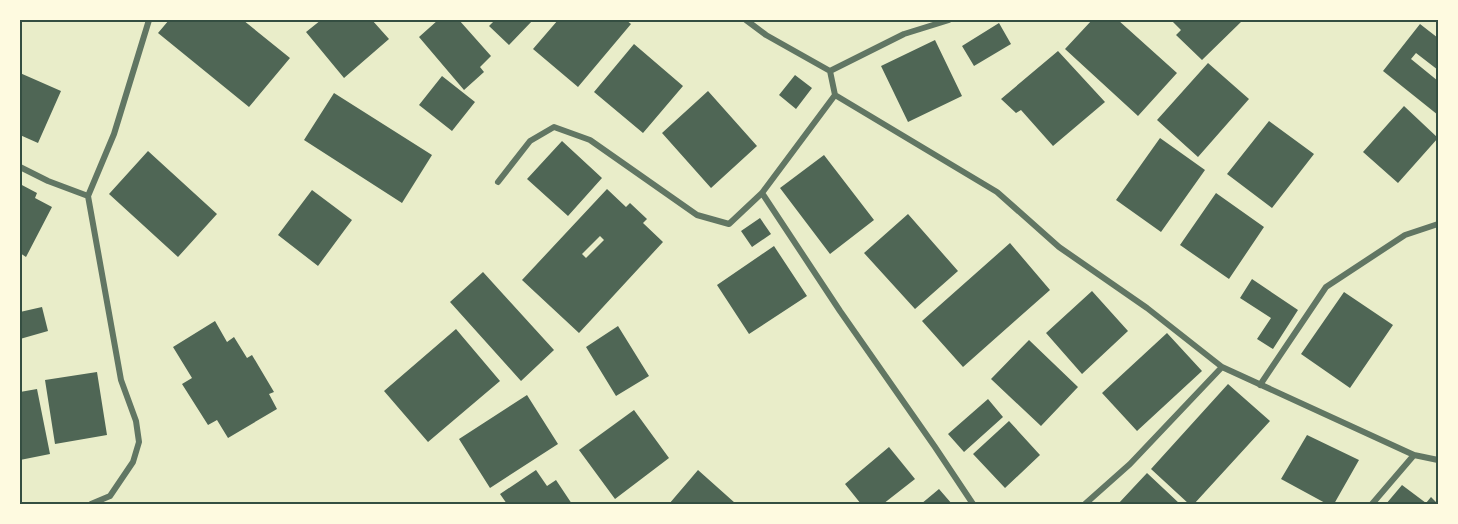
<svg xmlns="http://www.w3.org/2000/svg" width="1458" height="524" viewBox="0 0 1458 524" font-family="'Titillium Web',sans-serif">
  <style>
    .building { fill: #4f6655; fill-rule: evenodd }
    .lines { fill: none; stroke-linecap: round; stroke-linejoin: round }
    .minor { stroke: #617663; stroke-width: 6 }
    .neatline { fill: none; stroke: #344e41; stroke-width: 2 }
  </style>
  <rect width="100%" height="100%" fill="#e9edc9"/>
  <path class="building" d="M169,20h74l47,38 -41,49 -91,-74z
    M321,20h51l17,19 -45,39 -38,-46z
    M438,20h21l32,36 -11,11 4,5 -20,18 -45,-53z
    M495,20h38l-24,25 -20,-19z
    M558,20h68l5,4 -53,63 -45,-38z
    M1092,20h26l59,53 -39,43 -73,-67z
    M1171,20h72l-41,40 -26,-25 5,-5z
    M999,23l12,21 -37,22 -12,-20z
    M1420,24l18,14v32l-22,-17 -5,6 27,22v34l-55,-44z
    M935,40l27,56 -54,26 -27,-56z
    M634,44l49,42 -40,47 -49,-41z
    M1058,51l47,51 -52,44 -32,-36 -5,3 -15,-14z
    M1208,63l41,36 -51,58 -41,-37z
    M20,73l41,18 -23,52 -18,-8z
    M795,75l17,13 -16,21 -17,-14z
    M442,76l33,26 -23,29 -33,-26z
    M708,91l49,55 -46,42 -49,-55z
    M334,93l98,62 -30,48 -98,-63z
    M1404,106l34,32 -40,45 -35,-31z
    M1269,121l45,33 -42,54 -45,-34z
    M1160,138l45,32 -44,62 -45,-32z
    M562,141l40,37 -34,38 -41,-37z
    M148,151l69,63 -39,43 -69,-63z
    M824,155l50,65 -44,34 -50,-66z
    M20,184l17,9 -2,5 17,9 -26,50 -6,-4z
    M607,189l19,18 4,-4 17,16 -4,4 20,19 -84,91 -57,-53zM600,236l4,4 -18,18 -4,-4z
    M312,190l40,30 -34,46 -40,-31z
    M1216,193l48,34 -35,52 -49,-34z
    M908,214l50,57 -43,38 -51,-56z
    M760,218l11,16 -19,13 -11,-16z
    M1010,243l40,47 -87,77 -41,-46z
    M774,246l33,50 -58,38 -32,-49z
    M483,272l71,78 -33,31 -71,-79z
    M1252,279l46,31 -25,39 -16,-10 14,-21 -31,-20z
    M1092,291l36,40 -46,43 -36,-41z
    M1344,292l49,33 -43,63 -49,-34z
    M42,307l6,24 -28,8v-27z
    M215,321l12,21 7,-5 13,21 5,-3 22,37 -5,2 8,15 -49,29 -11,-18 -9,5 -26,-41 10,-6 -19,-31z
    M618,326l31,50 -33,20 -30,-49z
    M456,329l44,52 -72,61 -44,-51z
    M1167,333l35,38 -65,60 -35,-38z
    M1029,340l49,47 -37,39 -50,-47z
    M97,372l10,63 -52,9 -10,-64z
    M1228,384l42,37 -76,83h-5l-38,-35z
    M37,389l13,65 -30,6v-68z
    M527,395l31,49 -68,44 -31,-49z
    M988,399l15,18 -39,35 -16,-18z
    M634,410l35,48 -54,41 -36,-49z
    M1009,421l31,34 -35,33 -32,-34z
    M1307,435l52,25 -25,44h-7l-46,-25z
    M889,447l26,32 -32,25h-22l-16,-20z
    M536,470l11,16 9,-6 16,24h-65l-7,-10z
    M698,470l37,33 -1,1h-65z
    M1147,473l33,31h-62z
    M1402,485l24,18 5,-6 7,7h-52z
    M939,489l13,15h-31z"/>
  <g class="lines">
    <path class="minor" d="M830,71l74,-37 45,-14
      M835,95l162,97 62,55 88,61 75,59 192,88 24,5
      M20,167l28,14 40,15 26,-62 35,-114
      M498,182l32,-41 24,-14 36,13 107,75 32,9 33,-31 73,-98 -5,-24 -64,-36 -20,-15
      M762,193l78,118 95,136 38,57
      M88,196l33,184 15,41 3,21 -6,20 -23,34 -19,8
      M1260,385l66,-98 79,-52 33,-11
      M1085,504l45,-40 92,-97
      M1372,504l42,-49"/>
  </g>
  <rect width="1458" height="524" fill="none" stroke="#fefae0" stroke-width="42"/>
  <rect x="21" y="21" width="1416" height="482" class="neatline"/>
</svg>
